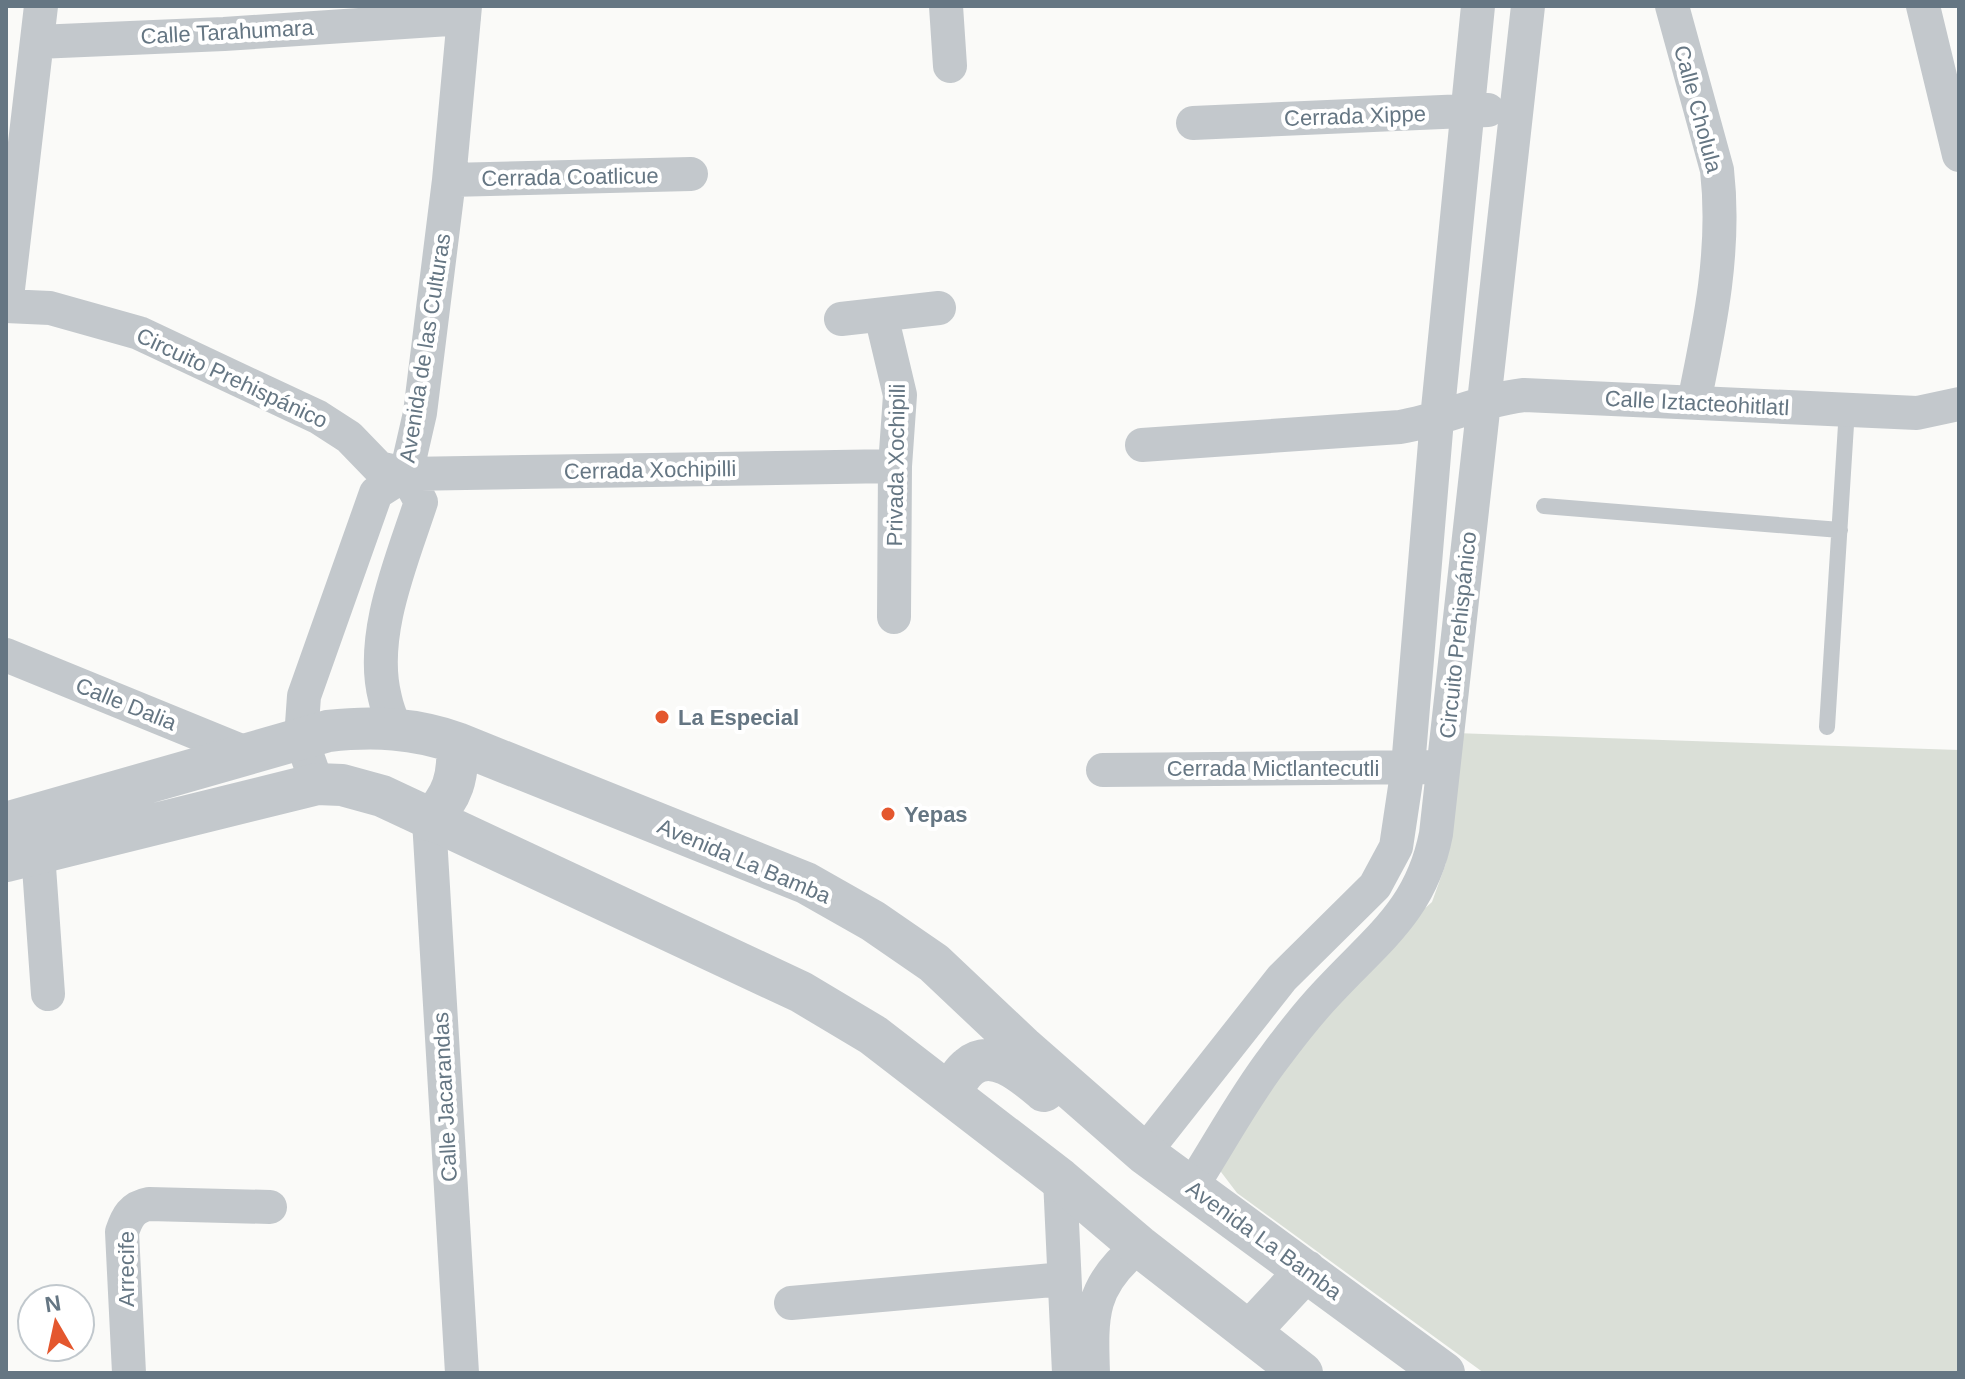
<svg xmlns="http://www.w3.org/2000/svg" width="1965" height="1379" viewBox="0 0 1965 1379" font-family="Helvetica,sans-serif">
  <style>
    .green { fill: #dadfd7 }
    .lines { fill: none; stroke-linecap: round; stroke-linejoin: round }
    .service { stroke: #c3c8cc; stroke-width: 16 }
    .minor { stroke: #c3c8cc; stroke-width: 34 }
    .tertiary { stroke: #c3c8cc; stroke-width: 42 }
    .poi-dot { fill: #e4572e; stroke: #fff; stroke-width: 3 }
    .labels { text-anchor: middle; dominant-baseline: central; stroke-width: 8; stroke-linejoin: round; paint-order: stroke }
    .street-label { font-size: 22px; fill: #657683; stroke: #fff }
    .poi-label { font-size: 22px; font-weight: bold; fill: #657683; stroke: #fff; text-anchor: start }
  </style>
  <rect width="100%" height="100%" fill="#fafaf8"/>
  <path class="green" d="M1455,733l504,17v623h-475l-247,-180 -19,-25 128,-189 86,-77 14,-39z"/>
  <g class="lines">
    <path class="service" d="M1544,506l296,24
      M1827,727l20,-318"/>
    <path class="minor" d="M946,6l4,60
      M1672,6l45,164c9,79 -7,155 -23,232
      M1923,6l36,149
      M37,42l187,-8 240,-16
      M1193,123l295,-13
      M449,180l242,-6
      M6,306l44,2 89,25 179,84 31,20 30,31 27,6 489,-8
      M6,306l35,-300
      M881,315l19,80 -5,71 -1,151
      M841,319l98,-11
      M1142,445l258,-18c42,-7 81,-27 124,-32l393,18 42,-9
      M6,655l240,98
      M395,728c-4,-10 -8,-20 -10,-30 -16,-62 17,-138 36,-196l-15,-28 14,-61 29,-233 16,-174
      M1103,770l327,-3
      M317,784l-16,-46 3,-42 72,-203 30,-19
      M429,820l33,553
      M38,853l10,141
      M1144,1153l138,-175 93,-92 21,-39 12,-80 29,-348 41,-413
      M1060,1179l9,194
      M1192,1186c27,-42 52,-89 82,-128 17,-23 35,-46 54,-66 50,-54 93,-82 108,-158l92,-828
      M791,1303l273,-24
      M129,1373l-7,-141c5,-15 10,-25 27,-28l121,3
      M1093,1373c-2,-58 -3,-88 46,-127"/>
    <path class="tertiary" d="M429,820c24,-22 30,-44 28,-77
      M6,823l322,-92c46,-5 86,-3 129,12l349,140 67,38 61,42 89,84 121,106 300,220
      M6,861l311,-77 25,1 40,11 419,196 72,43 187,144 79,67 163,127
      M950,1094c5,-9 11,-21 19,-27 24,-21 57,9 75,24
      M1249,1332l57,-61"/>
  </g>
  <g class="poi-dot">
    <circle cx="662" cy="717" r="8"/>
    <circle cx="888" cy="814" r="8"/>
  </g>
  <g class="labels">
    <g class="street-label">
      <text transform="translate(227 32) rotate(-3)">Calle Tarahumara</text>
      <text transform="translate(1698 109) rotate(75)">Calle Cholula</text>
      <text transform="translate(1355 116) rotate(-2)">Cerrada Xippe</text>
      <text transform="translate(570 177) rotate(-1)">Cerrada Coatlicue</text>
      <text transform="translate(425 348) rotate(-81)">Avenida de las Culturas</text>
      <text transform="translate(232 378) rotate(25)">Circuito Prehispánico</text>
      <text transform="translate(1697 403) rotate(3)">Calle Iztacteohitlatl</text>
      <text transform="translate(896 465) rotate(-89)">Privada Xochipili</text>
      <text transform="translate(650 470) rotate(-1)">Cerrada Xochipilli</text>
      <text transform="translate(1458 635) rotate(-84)">Circuito Prehispánico</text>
      <text transform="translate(126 704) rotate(22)">Calle Dalia</text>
      <text x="1273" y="768">Cerrada Mictlantecutli</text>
      <text transform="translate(744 861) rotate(23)">Avenida La Bamba</text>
      <text transform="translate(445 1097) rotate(-93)">Calle Jacarandas</text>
      <text transform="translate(1264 1240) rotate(36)">Avenida La Bamba</text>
      <text transform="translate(126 1269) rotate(-90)">Arrecife</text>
    </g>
    <g class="poi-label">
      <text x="678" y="717">La Especial</text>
      <text x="904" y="814">Yepas</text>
    </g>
  </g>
  <rect width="1965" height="1379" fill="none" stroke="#657683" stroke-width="16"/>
  <g transform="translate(56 1323) rotate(351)"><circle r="38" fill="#ffffff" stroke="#c1c8cd" stroke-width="2"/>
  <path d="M0-6L14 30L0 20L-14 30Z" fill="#e4572e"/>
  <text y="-12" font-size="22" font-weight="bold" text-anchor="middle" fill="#657683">N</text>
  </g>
</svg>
